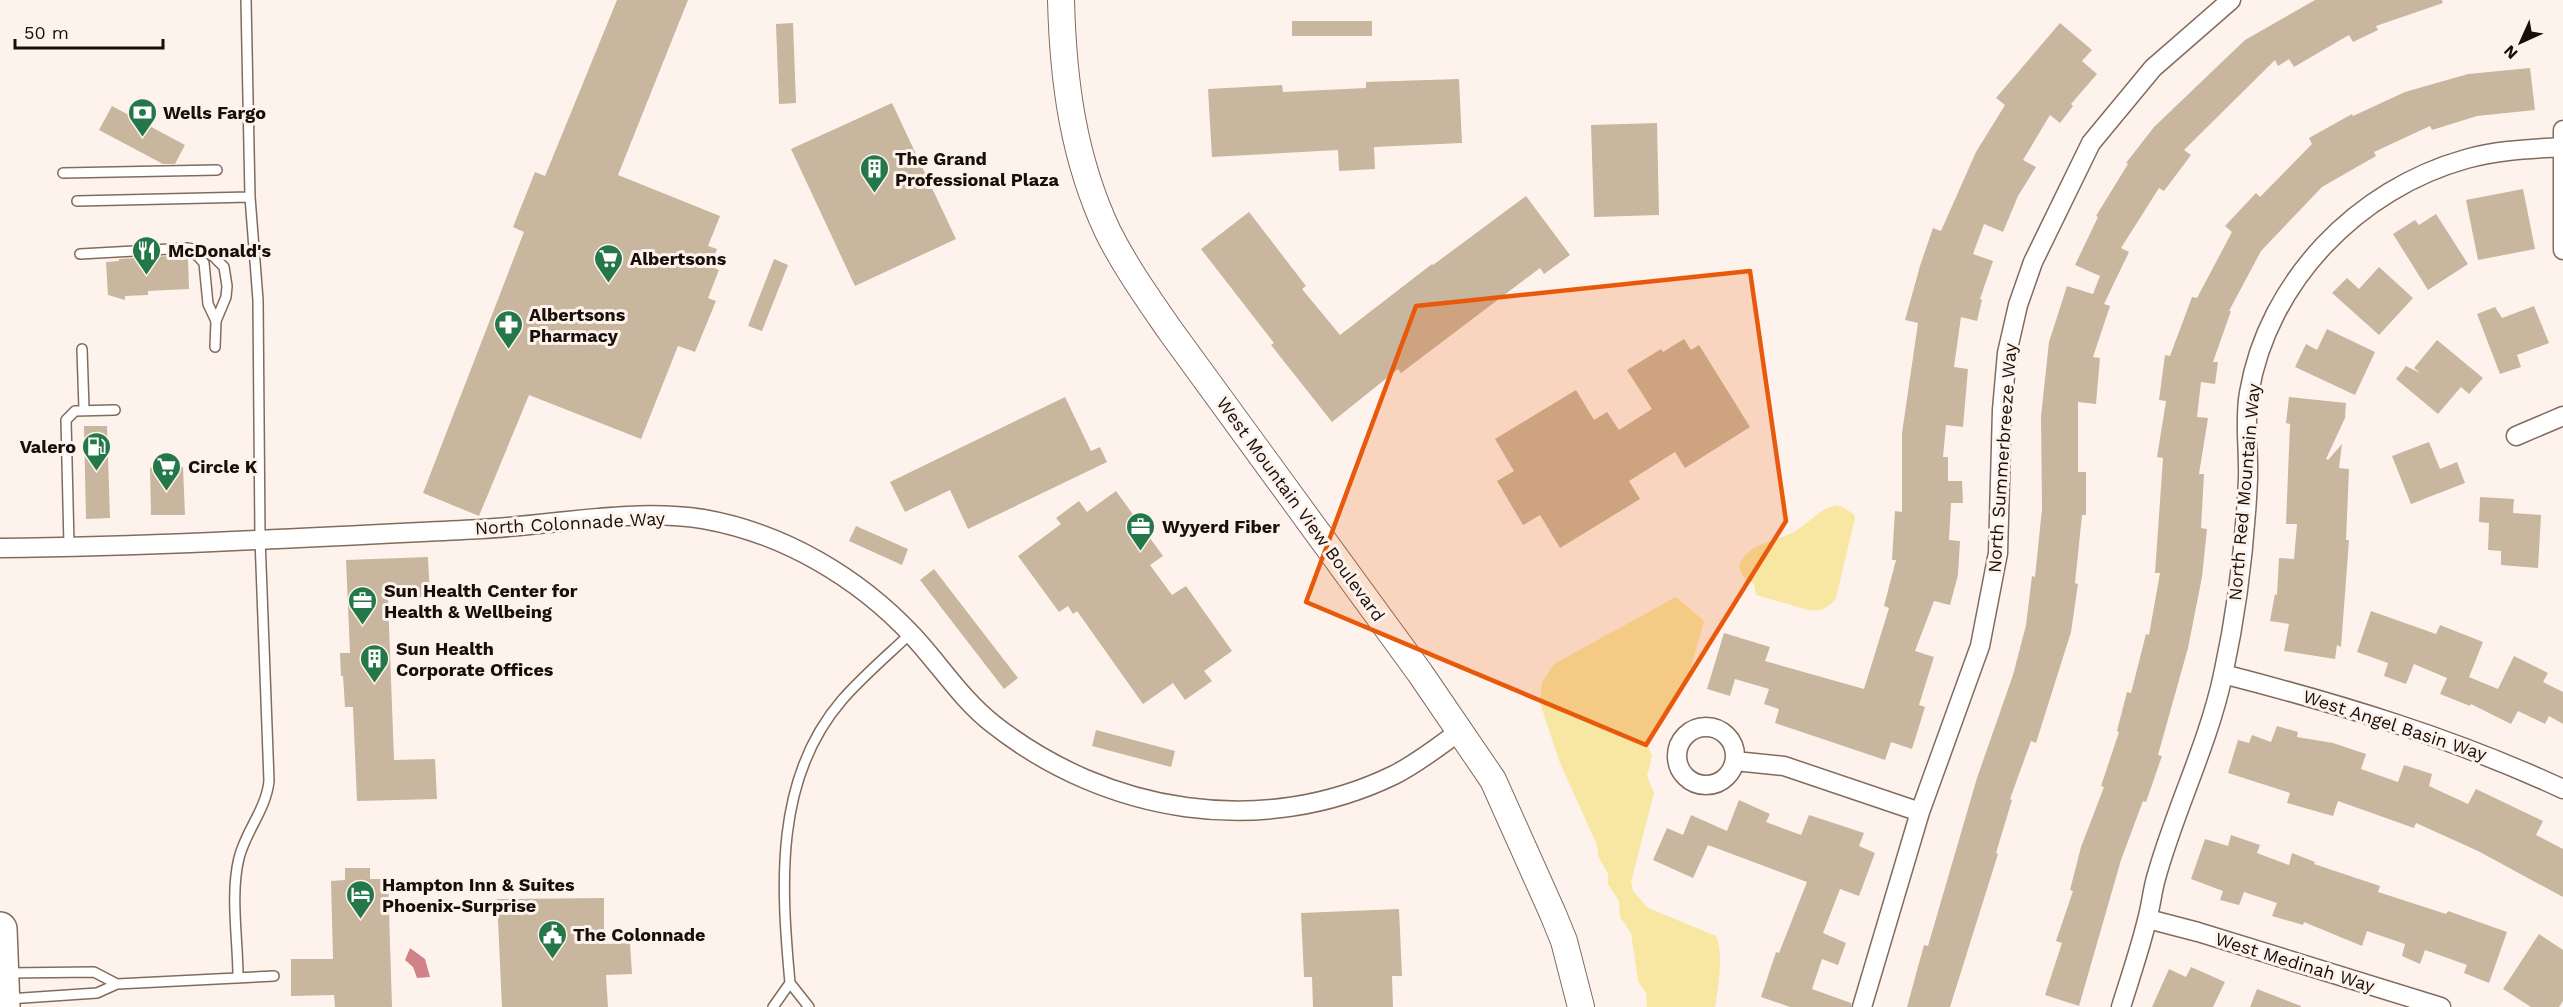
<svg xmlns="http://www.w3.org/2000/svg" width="2563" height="1007" viewBox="0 0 2563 1007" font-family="'Work Sans',sans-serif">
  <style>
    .green { fill: #f8e6a3 }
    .water { fill: #d18188 }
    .building { fill: #c8b69e }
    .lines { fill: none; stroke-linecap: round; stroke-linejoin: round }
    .lane-casing { stroke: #836b5c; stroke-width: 12 }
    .street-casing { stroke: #836b5c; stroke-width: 21 }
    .secondary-casing { stroke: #836b5c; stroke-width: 28 }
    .highway-casing { stroke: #836b5c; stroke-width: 36 }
    .lane { stroke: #fff; stroke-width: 9 }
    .street { stroke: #fff; stroke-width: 18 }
    .secondary { stroke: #fff; stroke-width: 26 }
    .highway { stroke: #fff; stroke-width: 33 }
    .marked { fill: #e8590c; fill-opacity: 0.2; stroke: #e8590c; stroke-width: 4.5; stroke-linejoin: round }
    .labels { text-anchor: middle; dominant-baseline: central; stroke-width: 6; stroke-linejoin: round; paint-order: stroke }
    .poi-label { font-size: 18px; font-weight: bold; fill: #180f09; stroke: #fef3ec; text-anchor: start }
    .street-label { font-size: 18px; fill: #180f09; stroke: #fef3ec }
  </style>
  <rect width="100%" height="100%" fill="#fef3ec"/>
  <path class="green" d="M1838,505l16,9 1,4 -19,80c-7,10 -16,14 -28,12l-52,-15 -2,-11 -10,-6 -5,-11c6,-23 36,-25 55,-35 16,-9 24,-24 44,-27z
    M1676,597l28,24 -17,60 -7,5 -7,20 -27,35 6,15 -5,20 7,17 -23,89 2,9 15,17 68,28c8,16 2,53 -1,71h-68l-1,-14 -8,-12 -7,-48 -11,-16 -1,-16 -11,-17v-10l-10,-18 -1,-11 -37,-82 -20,-60 2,-20 12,-19z"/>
  <path class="water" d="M410,948l15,11 5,18 -13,1 -4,-11 -8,-7z"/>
  <path class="building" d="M617,0h71l-70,175 102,41 -12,30 9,3 -7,17 9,4 -11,28 8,3 -21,51 -17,-6 -37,93 -112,-44 -50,121 -56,-23 101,-261 -11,-5 22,-55 10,4z
    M2315,0h127l1,3 -67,23 2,4 -25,12 -4,-7 -55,32 -5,-8 -11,7 -3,-6 -91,90 7,5 -27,36 -5,-3 -38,60 8,4 -25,52 6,2 -17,51 7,1 -4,46 -18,-2v70h8v43h-4l-7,68 3,1 -7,48 -35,111 -5,-2 -21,58 2,1 -16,53 2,1 -48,153h-43l17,-62 4,1 49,-168 36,-103 13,-50 6,-49 3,1 7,-68 -1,-93 8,-74 18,-56 26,8 7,-18 -25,-11 23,-48 -2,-1 32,-52 -2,-1 28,-36 91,-87z
    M1292,21h80v15h-80z
    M793,23l3,80 -17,1 -3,-80z
    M2060,23l32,27 -10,11 15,13 -26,30 2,2 -13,17 -10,-8 -27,45 13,7 -18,29 -15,36 -19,-8 -11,30 20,7 -13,38 2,1 -5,21 -16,-4 -7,50 14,2 -5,58 -17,-2 -3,32h5v24h14l1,22h-12l-2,37 11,1 -2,34 -8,30 -16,-4 -19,50 19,6 -15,48 6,2 -13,42 -21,-7 -6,18 -110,-37 4,-14 -15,-5 5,-15 -34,-10 -5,17 -23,-7 17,-56 46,14 -5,14 99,28 25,-81 -5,-2 12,-46h-4l3,-49 7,1v-79l16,-110 -13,-3 15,-54 13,-38 8,3 35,-79 29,-47 -9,-7z
    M2530,68l5,42 -58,6 -45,14 -2,-4 -56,26 2,4 -54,31 -61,64 -32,60h2l-18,51h5l-3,22 -14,-2 -4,35 11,1 -9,56h5l-3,54 6,1 -5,48 -14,71 -30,107 4,1 -16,46 -3,-1 -22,59 -42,146 -34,-11 17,-52 -6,-2 17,-50 -3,-1 11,-43 23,-60 -3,-1 18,-54 -2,-1 10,-39 4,1 15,-59 3,1 11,-62h-5l8,-115 -6,-1 9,-56 -7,-1 6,-45 5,1 22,-59 5,1 35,-66 -7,-6 31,-33 4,4 52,-53 -3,-6 43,-24 1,2 52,-24 63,-18z
    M1459,79l3,64 -88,4 1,22 -36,2 -1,-21 -126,7 -4,-68 74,-4 1,7 83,-4v-6z
    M892,103l64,136 -101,47 -64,-137z
    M112,106l73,39 -10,19h-12l-64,-34z
    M1657,123l2,92 -65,2 -3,-92z
    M2523,189l12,60 -57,11 -12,-60z
    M1526,196l44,59 -26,19 -4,-6 -139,105 -3,-4 -66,53 -61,-77 3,-2 -73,-94 48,-37 57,74 -4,3 38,46 92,-71 1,1z
    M2436,214l32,50 -40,26 -35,-56 22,-14 4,5z
    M168,256v4l20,-1 1,30 -41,2v4l-23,1v4l-17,-5 -2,-33 13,-1v-2z
    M774,259l14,6 -26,66 -14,-5z
    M2379,267l34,31 -34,37 -47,-42 15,-15 12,11z
    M2534,306l15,37 -32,12 4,12 -21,7 -23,-60 18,-7 7,11z
    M2327,329l48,23 -20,43 -60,-28 11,-23 11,6z
    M1684,339l7,11 8,-5 51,82 -65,41 -10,-16 -46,29 11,18 -80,49 -20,-33 -17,10 -26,-44 17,-10 -19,-32 81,-49 18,30 13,-8 12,18 33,-21 -25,-39 34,-21 2,3z
    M2437,340l46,38 -14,16 -8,-7 -23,27 -42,-35 10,-13 14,7 -6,-5z
    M1065,397l26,54 9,-4 7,15 -139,67 -18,-39 -45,22 -15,-30z
    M2289,397l57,6 -1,15 -19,41 2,1 14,-16 -3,24 10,1 -3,71h3l-8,107 -4,-2 -2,14 -51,-8 5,-27 -19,-3 5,-27 2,1 2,-37 15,1 3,-35h-11l4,-100 -4,-1z
    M84,426h23l3,92 -24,1z
    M2429,442l11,27 17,-7 8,21 -54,21 -19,-48z
    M183,467l2,48h-34l-1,-47z
    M1116,491l47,65 -13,9 22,30 14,-9 46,65 -28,20 8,10 -27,19 -12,-17 -30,21 -66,-93 -4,3 -5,-8 -9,6 -41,-56 43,-32 -5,-6 23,-17 8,11z
    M2480,497l34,2 -1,14 28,2 -3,53 -37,-3v-14l-13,-1 1,-27 -10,-1z
    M856,526l52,23 -6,16 -53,-24z
    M428,557l2,40 -42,1 6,162 41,-1 2,40 -80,2 -4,-94h-8l-2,-31h-2l-1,-23h10l-4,-93z
    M934,569l84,109 -14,11 -84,-109z
    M2371,611l65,23 4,-9 43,17 -14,35 29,12 16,-33 34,17 -5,9 20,10v32l-14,-8 -4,8 -27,-13 -7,13 -40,-20 -1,2 -30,-12 7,-16 -33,-14 -8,20 -22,-8 4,-13 -31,-11z
    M2277,726l21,6 -1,5 36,6 33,11 -5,15 37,13 6,-17 28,9 -3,12 39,18 8,-15 67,32 -7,14 27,14v48l-85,-46 -62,-28 -2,5 -76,-27 -5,15 -46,-13 3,-10 -62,-20 10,-33 11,3 3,-8 19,7z
    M1096,730l79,21 -4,16 -79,-21z
    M1739,800l31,14 -4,8 35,13 8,-20 55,18 -5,13 16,7 -16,43 -19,-7 -17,44 23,10 -8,22 -16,-6 -10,30 39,14v4h-61l-29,-10 15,-45 3,1 28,-71 -99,-37 -15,33 -40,-18 14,-32 16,7 8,-20 36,16z
    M2231,835l29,10 -3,8 32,12 3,-12 23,9 -1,2 66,22 -2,6 68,22 2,-3 59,21 -18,51 -25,-10 3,-8 -42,-15 -5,14 -18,-8 3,-12 -38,-13 -5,15 -58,-24 -1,3 -31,-9 5,-13 -33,-11 -5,13 -19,-5 3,-9 -32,-12 14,-40 23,7z
    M345,868h25v11h18l4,128h-57l-1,-12 -43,1v-37h42l-2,-78 14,-1z
    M604,898v46l26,-1 2,31 -26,1 2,32h-106l-5,-108z
    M1399,909l3,67h-10l1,31h-80l-1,-30h-8l-3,-64z
    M2539,934l24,16v51l-4,6h-28l-28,-18z
    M2191,967l34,15 -12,25h-61l17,-38 17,8z
    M2257,989l44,17v1h-51z"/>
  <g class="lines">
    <defs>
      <path id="lane" d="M63,173l154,-3
        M77,201l173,-4
        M192,250l12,13 4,41 8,17
        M80,254l108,-6 22,5 14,14 3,19 -1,11 -10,24 -1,26
        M82,349l2,60
        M69,545l-3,-125 9,-9 40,-1
        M8,973l86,-1 23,12
        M238,977c0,-38 -8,-82 1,-119 7,-28 27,-48 30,-77l-9,-243 -2,-238 -8,-103 -4,-197
        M790,983c-9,-98 -16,-204 52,-283 21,-24 46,-45 69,-67
        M8,999l89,-6 20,-9 157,-8
        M773,1007l17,-24 19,24"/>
      <path id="street" d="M2563,130v120
        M2516,436l47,-20
        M0,548c160,-2 322,-11 482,-19 72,-4 149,-21 221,-10 80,14 155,58 210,117 27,29 49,64 80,88 114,90 269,115 401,51 24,-12 45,-29 66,-44
        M2223,674c117,30 230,64 340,115
        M1677 756a29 29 0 1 1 58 0a29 29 0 1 1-58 0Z
        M1735,761l49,5 136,46
        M2148,919l50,13 243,75
        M1862,1007l58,-195 60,-166 18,-93 4,-143 5,-57 11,-48 15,-43 58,-119 62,-75 78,-68
        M2121,1007c9,-29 19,-58 26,-87 4,-14 5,-28 9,-42 19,-69 52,-133 67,-203 14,-64 22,-131 25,-196 1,-28 -4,-59 1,-86 19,-112 109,-204 217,-234 31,-9 64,-10 96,-12"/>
      <path id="secondary" d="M1061,0c2,80 12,158 47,232 17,34 39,65 61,97l251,344 73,107 60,134 11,27 17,66"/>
      <path id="highway" d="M0,929l3,78"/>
    </defs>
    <use href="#lane" class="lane-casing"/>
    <use href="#street" class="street-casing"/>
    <use href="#secondary" class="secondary-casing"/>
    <use href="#highway" class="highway-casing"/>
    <use href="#lane" class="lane"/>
    <use href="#street" class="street"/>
    <use href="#secondary" class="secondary"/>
    <use href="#highway" class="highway"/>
  </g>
  <path class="marked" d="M1750,271l36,250 -140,224 -340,-143 110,-296z"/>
  <defs>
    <symbol id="bank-pin" viewBox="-11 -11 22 30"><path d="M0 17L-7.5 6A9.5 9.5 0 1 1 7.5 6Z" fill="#247749" stroke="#fef3ec"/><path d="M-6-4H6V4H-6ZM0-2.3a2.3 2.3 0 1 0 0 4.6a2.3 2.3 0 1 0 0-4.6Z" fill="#fff"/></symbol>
    <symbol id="building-pin" viewBox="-11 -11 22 30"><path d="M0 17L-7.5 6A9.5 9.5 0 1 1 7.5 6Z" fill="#247749" stroke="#fef3ec"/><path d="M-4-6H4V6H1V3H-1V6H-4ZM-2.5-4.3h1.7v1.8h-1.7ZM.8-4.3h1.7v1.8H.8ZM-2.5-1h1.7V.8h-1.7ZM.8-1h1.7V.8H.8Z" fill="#fff"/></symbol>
    <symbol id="restaurant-pin" viewBox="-11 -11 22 30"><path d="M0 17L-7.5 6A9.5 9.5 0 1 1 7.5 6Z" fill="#247749" stroke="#fef3ec"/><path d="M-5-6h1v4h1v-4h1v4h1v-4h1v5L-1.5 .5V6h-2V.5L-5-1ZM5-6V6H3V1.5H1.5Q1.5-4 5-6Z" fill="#fff"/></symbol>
    <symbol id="supermarket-pin" viewBox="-11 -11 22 30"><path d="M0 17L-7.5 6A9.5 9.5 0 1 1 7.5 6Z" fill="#247749" stroke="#fef3ec"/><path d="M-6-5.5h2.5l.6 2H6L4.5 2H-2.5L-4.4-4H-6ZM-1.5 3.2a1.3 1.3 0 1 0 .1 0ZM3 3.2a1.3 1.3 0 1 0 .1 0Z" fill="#fff"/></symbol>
    <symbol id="pharmacy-pin" viewBox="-11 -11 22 30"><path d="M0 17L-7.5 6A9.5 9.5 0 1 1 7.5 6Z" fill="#247749" stroke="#fef3ec"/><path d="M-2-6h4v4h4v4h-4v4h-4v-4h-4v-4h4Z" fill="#fff"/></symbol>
    <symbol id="fuel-pin" viewBox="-11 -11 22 30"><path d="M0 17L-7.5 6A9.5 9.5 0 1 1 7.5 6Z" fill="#247749" stroke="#fef3ec"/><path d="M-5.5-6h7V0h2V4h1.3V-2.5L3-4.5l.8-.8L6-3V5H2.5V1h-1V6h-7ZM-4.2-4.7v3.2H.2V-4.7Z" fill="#fff"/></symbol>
    <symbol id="office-pin" viewBox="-11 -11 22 30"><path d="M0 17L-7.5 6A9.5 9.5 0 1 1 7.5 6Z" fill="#247749" stroke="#fef3ec"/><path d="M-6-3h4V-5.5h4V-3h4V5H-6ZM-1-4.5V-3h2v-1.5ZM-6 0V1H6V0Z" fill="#fff"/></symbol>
    <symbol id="hotel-pin" viewBox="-11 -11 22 30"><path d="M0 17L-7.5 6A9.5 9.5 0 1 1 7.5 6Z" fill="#247749" stroke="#fef3ec"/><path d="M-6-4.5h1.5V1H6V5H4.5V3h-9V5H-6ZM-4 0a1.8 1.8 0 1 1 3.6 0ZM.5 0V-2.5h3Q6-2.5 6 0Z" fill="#fff"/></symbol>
    <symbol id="civic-pin" viewBox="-11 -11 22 30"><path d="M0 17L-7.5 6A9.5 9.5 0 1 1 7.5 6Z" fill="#247749" stroke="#fef3ec"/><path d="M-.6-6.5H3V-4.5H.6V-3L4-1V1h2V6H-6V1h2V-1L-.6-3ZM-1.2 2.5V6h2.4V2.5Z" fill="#fff"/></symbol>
  </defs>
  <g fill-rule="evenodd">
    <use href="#bank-pin" x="126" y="96" width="33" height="45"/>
    <use href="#building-pin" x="858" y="152" width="33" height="45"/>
    <use href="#restaurant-pin" x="130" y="234" width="33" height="45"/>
    <use href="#supermarket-pin" x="592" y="242" width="33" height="45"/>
    <use href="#pharmacy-pin" x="492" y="308" width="33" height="45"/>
    <use href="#fuel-pin" x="80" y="430" width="33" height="45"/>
    <use href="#supermarket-pin" x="150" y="450" width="33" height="45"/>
    <use href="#office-pin" x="1124" y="510" width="33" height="45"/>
    <use href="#office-pin" x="346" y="584" width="33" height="45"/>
    <use href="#building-pin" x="358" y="642" width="33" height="45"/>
    <use href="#hotel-pin" x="344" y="878" width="33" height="45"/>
    <use href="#civic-pin" x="536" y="918" width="33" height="45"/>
  </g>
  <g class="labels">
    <g class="poi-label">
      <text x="163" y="112">Wells Fargo</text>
      <text x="895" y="158">The Grand<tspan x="895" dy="21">Professional Plaza</tspan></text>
      <text x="168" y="250">McDonald's</text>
      <text x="630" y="258">Albertsons</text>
      <text x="529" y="314">Albertsons<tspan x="529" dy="21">Pharmacy</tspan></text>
      <text x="76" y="446" text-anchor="end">Valero</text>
      <text x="188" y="466">Circle K</text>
      <text x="1162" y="526">Wyyerd Fiber</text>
      <text x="384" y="590">Sun Health Center for<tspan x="384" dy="21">Health &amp; Wellbeing</tspan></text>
      <text x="396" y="648">Sun Health<tspan x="396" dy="21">Corporate Offices</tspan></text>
      <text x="382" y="884">Hampton Inn &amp; Suites<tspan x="382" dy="21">Phoenix-Surprise</tspan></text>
      <text x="573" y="934">The Colonnade</text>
    </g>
    <g class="street-label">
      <text transform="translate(2002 458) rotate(-86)">North Summerbreeze Way</text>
      <text transform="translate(2244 492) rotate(-85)">North Red Mountain Way</text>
      <text transform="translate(1301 509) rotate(54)">West Mountain View Boulevard</text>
      <text transform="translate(570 523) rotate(-3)">North Colonnade Way</text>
      <text transform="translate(2395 725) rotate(18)">West Angel Basin Way</text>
      <text transform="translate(2295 962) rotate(17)">West Medinah Way</text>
    </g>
  </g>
  <g transform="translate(2521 42) rotate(225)" stroke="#fef3ec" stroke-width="4.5" paint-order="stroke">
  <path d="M0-4.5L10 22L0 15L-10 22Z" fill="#180f09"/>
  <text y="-9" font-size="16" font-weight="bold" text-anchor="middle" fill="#180f09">N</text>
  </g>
  <path d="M15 39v9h148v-9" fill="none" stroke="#180f09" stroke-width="3"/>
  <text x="24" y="39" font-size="18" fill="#180f09" stroke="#fef3ec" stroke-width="4.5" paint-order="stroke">50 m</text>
</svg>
